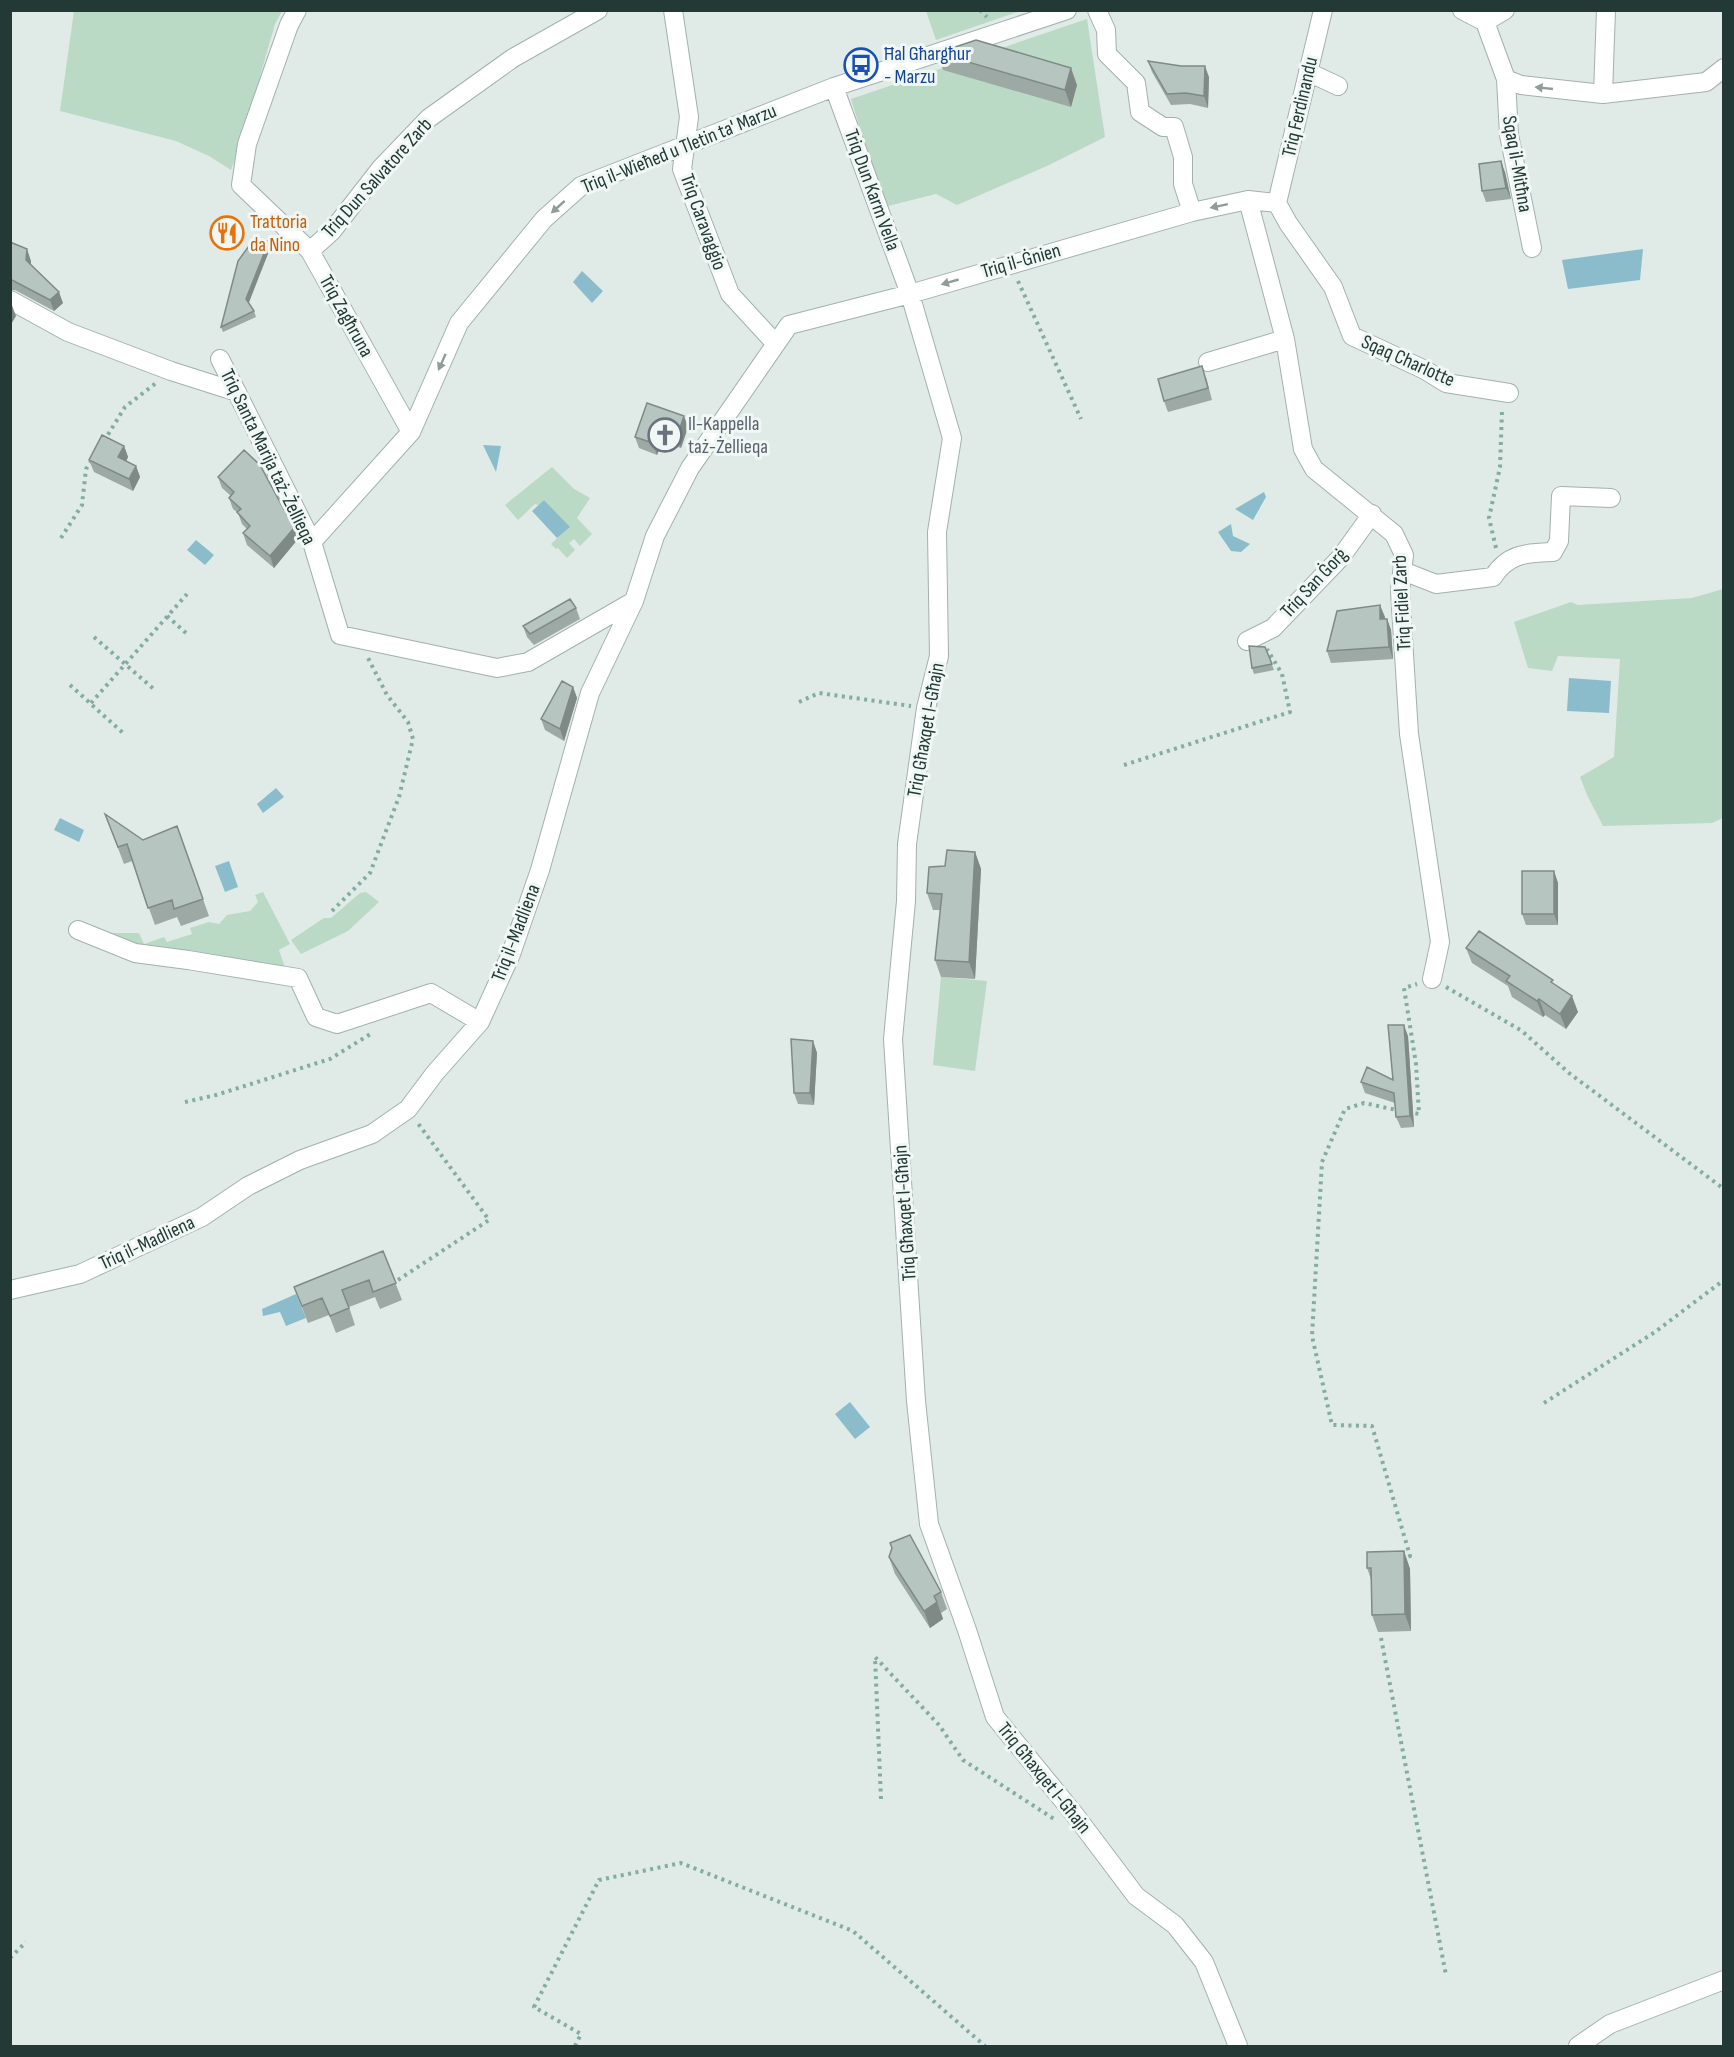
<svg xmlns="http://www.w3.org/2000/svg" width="1734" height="2057" viewBox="0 0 1734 2057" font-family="'Sofia Sans Condensed',sans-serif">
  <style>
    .green { fill: #badac6 }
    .water { fill: #8bbccc }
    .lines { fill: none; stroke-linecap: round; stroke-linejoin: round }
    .minor-casing { stroke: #a3b1ae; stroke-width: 20 }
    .path { stroke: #83aca3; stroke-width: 4; stroke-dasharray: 3 4.5; stroke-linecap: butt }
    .minor { stroke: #fff; stroke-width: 18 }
    .wall { fill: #9da9a5 }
    .shaded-wall { fill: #7f8a86 }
    .building { fill: #b6c5c0; stroke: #7f8a86; stroke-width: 1.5 }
    .oneway { fill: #909c9a }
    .labels { text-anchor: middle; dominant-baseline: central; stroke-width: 6; stroke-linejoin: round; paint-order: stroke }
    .transit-label { font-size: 20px; fill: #164399; stroke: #f0f7f4; text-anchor: start }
    .street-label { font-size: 20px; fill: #223935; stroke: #f0f7f4 }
    .food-label { font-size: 20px; fill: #c56008; stroke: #f0f7f4; text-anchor: start }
    .worship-label { font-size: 20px; fill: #5b616d; stroke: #f0f7f4; text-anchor: start }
  </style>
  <rect width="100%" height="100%" fill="#e0eae7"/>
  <path class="green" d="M74,11h208l-7,13 -34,118 -10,28 -22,-14 -33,-15 -116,-30z
    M926,11v-1l94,1 -84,29z
    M1087,19l18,118 -58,29 -90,39 -21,-11 -52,13 -33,-108z
    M552,467l22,22 16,9 -13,20 15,16 -12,12 -6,-7 -5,4 6,7 -8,8 -9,-10 -2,1 -5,-5 18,-17 -25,-27 -6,5 -3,-1 -17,16 -13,-15z
    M1723,589v229l-11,5 -109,3 -15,-29 -8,-20 34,-20 6,-98 -62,-3 -6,15 -24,-3 -14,-46 57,-20 7,3 114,-7z
    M263,892l27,52 -11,6 8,23 -131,-23 -44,-13v-4h27l5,11 20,-7 3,5 25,-8 -2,-6 19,-6 10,2 8,-9 23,-4 8,-9 -3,-7z
    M366,892l13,10 -31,29 -47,23 -10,-14 33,-22h7l29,-25z
    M941,977l46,4 -12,90 -42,-6z"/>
  <path class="water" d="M1643,249l-3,31 -72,9 -6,-29z
    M582,271l21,20 -11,12 -19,-21z
    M483,445l18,1 -5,26z
    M1264,492l2,5 -13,23 -18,-11z
    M544,500l26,27 -13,11 -25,-27z
    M1231,524l2,12 17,8 -9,8 -10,-1 -13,-19z
    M196,540l18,15 -9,10 -18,-15z
    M1569,678l42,3 -2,32 -42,-2z
    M276,788l8,9 -21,16 -6,-9z
    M60,818l24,12 -5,12 -25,-12z
    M229,861l9,26 -13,5 -10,-26z
    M296,1294l10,24 -20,8 -6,-14 -17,4 -1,-7z
    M850,1402l20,25 -15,12 -20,-25z"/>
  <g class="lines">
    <defs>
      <path id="minor" d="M297,10l-8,15 -42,119 -6,41 69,66 101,181
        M673,10l16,107 -7,52 48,125 46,50
        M1097,10l9,20 1,24 29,29 4,29 23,15h11l9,30v27l9,28
        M1462,10l23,12 21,57 15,6 82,9 103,-12 18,-14
        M1485,22l20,-12
        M1308,72l30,14
        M1506,79l3,56 23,113
        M834,87l76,207 42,144 -15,94 2,124 -13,52 -19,136 -1,57 -13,138 23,362 13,123 38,106 28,87 80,98 61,81 39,29 29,37 34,84
        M1603,94l3,-84
        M1248,200l37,139 18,110 11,20 80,65 10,21 -4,36 9,143 31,208 -8,37
        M1277,203l11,20 45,64 19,49 73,34 21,13 63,10
        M1277,203l46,-193
        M310,251l22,-20 49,-63 48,-50 84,-60 85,-48
        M10,300l58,32 103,39 66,21
        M220,359l92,183 28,93 157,33 31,-6 106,-61
        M1208,362l77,-23
        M312,542l99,-110 48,-109 85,-104 37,-33 253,-99 233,-77
        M1403,571l33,13 57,-7c15,-24 34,-24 60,-25l6,-11 2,-45 50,2
        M1247,641l26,-13 68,-71 31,-43
        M78,930l57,23 53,7 110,18 18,39 21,7 94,-31 49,29
        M10,1290l70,-16 122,-57 46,-31 52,-26 72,-26 36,-25 27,-36 45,-51 31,-68 29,-84 50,-177 44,-92 21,-65 35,-68 99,-143 121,-31 282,-82 56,-12 29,3
        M1578,2046l32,-22 114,-44"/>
    </defs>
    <use href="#minor" class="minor-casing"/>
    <path class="path" d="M980,10l7,7
      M1018,281l63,138
      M104,441l21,-34 31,-24
      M61,538l21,-33 4,-36 6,-9
      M1496,548l-7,-30 11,-51 2,-56
      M167,616l19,17
      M94,637l62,54
      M70,685l53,48
      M799,702l20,-9 92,13
      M91,703l96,-109
      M1124,765l166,-53 -8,-38 -15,-25
      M332,911l38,-38 29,-76 14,-58 -5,-17 -21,-27 -19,-37
      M1446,987l76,44 47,42 155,116
      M185,1102l31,-7 114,-36 42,-26
      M1401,1111l-37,-8 -19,6 -23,53 -10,174 20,89 40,1 38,130 -8,1
      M1408,1112l11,2 -3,-50 -12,-76 13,-4
      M398,1280l91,-60 -72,-98
      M1544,1403l111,-71 69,-52
      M1381,1638l65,337
      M881,1799l-6,-142 64,68 24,35 91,59
      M10,1958l16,-16
      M575,2046l6,-12 -47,-27 65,-127 82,-17 172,68 132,115"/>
    <use href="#minor" class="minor"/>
  </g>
  <path class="wall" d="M937,53l140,32 -6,22 -128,-37z
    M1148,61l61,16 -1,31 -18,-4 -19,1 -19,-33z
    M1505,172l6,27 -25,3 -4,-11z
    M10,242l21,19v4l32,38 -9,8 -39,-21h-5z
    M271,246l-23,57 6,8 2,6 -33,15 -2,-5z
    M1206,377l6,23 -44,12 -4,-11z
    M647,403l41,24 -7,21 -19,-6 -5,13 -18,-7 -4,-11z
    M124,446l4,11 -2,4 10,5 4,11 -7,14 -39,-19 -5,-12z
    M218,477l76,51 4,11 -24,29 -27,-23 -4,-12 4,-4 -5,-5 -4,-11 -5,-4 -4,-11 2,-2 -9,-8z
    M576,608l4,11 -46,26 -7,-8 -4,-11z
    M1385,617v2h2l4,11 2,29 -62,4 -4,-12z
    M1265,647l9,23 -20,4 -2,-6z
    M573,687l4,11 -13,43 -19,-11 -4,-11z
    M105,814l38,26 34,-14 32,90 -28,10 -4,-9 -22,8 -23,-64 -8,3z
    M975,852l6,17 -6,110 -34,-2 -6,-17 5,-50h-7l-6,-17 18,-27z
    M1554,871l4,12v42h-32l-4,-11z
    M1466,948l88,36 24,28 -12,17 -21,-14 -2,2 -31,-20 -4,-11 -36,-23z
    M1408,1036l6,91 -13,1 -5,-11 -1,-14 -30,-10 -4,-11 32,-2z
    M813,1041l4,12 -3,52 -16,-1 -4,-11z
    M383,1251l19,49 -22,9 -5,-12 -26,10 6,18 -19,8 -7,-18 -21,8 -14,-36z
    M1404,1551l6,18 1,62 -33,1 -6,-17 -1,-36 -4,-11z
    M889,1557l52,35 6,17 -6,4 2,6 -13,9 -35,-54z"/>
  <path class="shaded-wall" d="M1205,66l4,11 -1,31 -4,-12z
    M1071,68l6,17 -6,22 -6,-17z
    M1501,161l4,11 6,27 -5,-11z
    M269,241l2,5 -23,59 -2,-6z
    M27,249l4,12 -1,10 -4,-11z
    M59,292l4,11 -9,8 -4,-11z
    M10,300l6,16 -6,10z
    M684,416l4,11 -7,21 -4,-11z
    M657,430l5,12 -5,13 -4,-12z
    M124,446l4,11 -5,12 -5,-12z
    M136,466l4,11 -7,14 -4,-12z
    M294,528l4,11 -24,29 -4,-12z
    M1380,605l5,12 -1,14 -4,-12z
    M1387,619l4,11 2,29 -4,-12z
    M573,687l4,11 -13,43 -4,-12z
    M975,852l6,17 -6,110 -6,-17z
    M1554,871l4,12v42l-4,-11z
    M1572,996l6,16 -12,17 -6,-15z
    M1539,999l6,16 -2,2 -6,-16z
    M1404,1025l4,11 6,91 -4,-11z
    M813,1041l4,12 -3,52 -4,-12z
    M1404,1551l6,18 1,62 -6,-17z
    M937,1602l6,17 -13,9 -6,-17z"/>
  <path class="building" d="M976,40l95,28 -6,22 -128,-37z
    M1148,61l33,5h24l-1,30 -18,-3 -19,1z
    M1501,161l5,27 -24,3 -3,-27z
    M254,239l15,2 -23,58 8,12 -33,16 17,-66z
    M10,242l17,7 -1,11 33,32 -9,8 -40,-21z
    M1202,366l6,22 -44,13 -6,-22z
    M647,403l37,13 -7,21 -20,-7 -4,13 -18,-6z
    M102,435l22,11 -6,11 18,9 -7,13 -40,-19z
    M244,450l16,15 34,63 -24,28 -27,-23 7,-7 -13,-14 4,-3 -12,-11 5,-6 -16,-15z
    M570,599l6,9 -46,26 -7,-8z
    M1380,605v14h7l2,28 -62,4 10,-40z
    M1249,646l16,1 7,17 -20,4z
    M562,681l11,6 -13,42 -19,-10z
    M105,814l38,26 34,-14 26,73 -29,10 -2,-9 -24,8 -21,-64 -9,3z
    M947,850l28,2 -6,110 -34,-2 7,-66 -15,-1 2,-26 16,-1z
    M1522,871h32v43h-32z
    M1479,931l74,49 -2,2 21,14 -12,18 -21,-15 -2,2 -31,-20 4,-5 -44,-28z
    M1388,1025h16l6,91 -14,1 -2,-24 -33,-11 6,-15 26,13z
    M791,1039l22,2 -3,52h-16z
    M383,1251l13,32 -23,9 -4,-12 -27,10 7,18 -19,8 -8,-18 -20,8 -8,-19z
    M910,1535l31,57 -7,4 3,6 -13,9 -35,-54 3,-9 -2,-5z
    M1404,1551l1,63 -33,1 -1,-47h-4v-16z"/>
  <defs><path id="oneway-solid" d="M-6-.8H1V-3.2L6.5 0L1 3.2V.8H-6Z" transform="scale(1.5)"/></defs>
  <g class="oneway">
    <use href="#oneway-solid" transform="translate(1544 88) rotate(-174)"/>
    <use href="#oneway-solid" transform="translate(1219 206) rotate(168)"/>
    <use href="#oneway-solid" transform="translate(558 207) rotate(138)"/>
    <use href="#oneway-solid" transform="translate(950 282) rotate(164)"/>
    <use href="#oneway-solid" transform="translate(442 362) rotate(114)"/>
  </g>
  <defs>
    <symbol id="bus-ring" viewBox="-11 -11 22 22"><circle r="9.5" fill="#f0f7f4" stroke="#1a4fb4" stroke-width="1.5"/><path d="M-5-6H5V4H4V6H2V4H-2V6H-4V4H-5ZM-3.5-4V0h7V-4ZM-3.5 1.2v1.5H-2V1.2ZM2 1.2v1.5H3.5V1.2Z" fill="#1a4fb4"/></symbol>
    <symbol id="restaurant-ring" viewBox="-11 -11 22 22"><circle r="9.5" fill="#f0f7f4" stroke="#e8710a" stroke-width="1.5"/><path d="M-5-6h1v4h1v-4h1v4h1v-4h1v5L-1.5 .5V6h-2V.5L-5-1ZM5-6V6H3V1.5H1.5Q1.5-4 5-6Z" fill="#e8710a"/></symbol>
    <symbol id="church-ring" viewBox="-11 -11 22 22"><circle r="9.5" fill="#f0f7f4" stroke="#6b7280" stroke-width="1.5"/><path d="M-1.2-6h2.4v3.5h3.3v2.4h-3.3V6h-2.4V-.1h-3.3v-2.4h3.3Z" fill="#6b7280"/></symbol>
  </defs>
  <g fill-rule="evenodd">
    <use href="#bus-ring" x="842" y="46" width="38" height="38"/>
    <use href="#restaurant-ring" x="208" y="214" width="38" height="38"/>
    <use href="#church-ring" x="646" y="416" width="38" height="38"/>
  </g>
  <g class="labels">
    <g class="transit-label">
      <text x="884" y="54">Ħal Għargħur<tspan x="884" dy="23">- Marzu</tspan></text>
    </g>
    <g class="street-label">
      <text transform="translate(1300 107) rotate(-77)">Triq Ferdinandu</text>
      <text transform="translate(679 149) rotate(-22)">Triq il-Wieħed u Tletin ta' Marzu</text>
      <text transform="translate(1517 164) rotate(80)">Sqaq il-Mitħna</text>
      <text transform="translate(377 178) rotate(-48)">Triq Dun Salvatore Zarb</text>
      <text transform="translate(872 190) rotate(70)">Triq Dun Karm Vella</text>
      <text transform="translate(703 222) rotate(70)">Triq Caravaggio</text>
      <text transform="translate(1021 261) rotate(-16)">Triq il-Ġnien</text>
      <text transform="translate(346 316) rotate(61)">Triq Zagħruna</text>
      <text transform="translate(1408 361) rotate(24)">Sqaq Charlotte</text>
      <text transform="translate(268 457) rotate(64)">Triq Santa Marija taż-Żellieqa</text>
      <text transform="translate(1314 583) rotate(-47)">Triq San Ġorġ</text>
      <text transform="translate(1402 603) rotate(-93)">Triq Fidiel Zarb</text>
      <text transform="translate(926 730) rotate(-80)">Triq Għaxqet l-Għajn</text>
      <text transform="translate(516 933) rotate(-69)">Triq il-Madliena</text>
      <text transform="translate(905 1213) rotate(-94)">Triq Għaxqet l-Għajn</text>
      <text transform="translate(147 1243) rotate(-25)">Triq il-Madliena</text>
      <text transform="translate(1044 1778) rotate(51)">Triq Għaxqet l-Għajn</text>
    </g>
    <g class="food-label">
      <text x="250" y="222">Trattoria<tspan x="250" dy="23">da Nino</tspan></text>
    </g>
    <g class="worship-label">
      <text x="688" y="424">Il-Kappella<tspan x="688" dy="23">taż-Żellieqa</tspan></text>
    </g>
  </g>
  <rect width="1734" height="2057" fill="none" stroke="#223935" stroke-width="24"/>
</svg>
